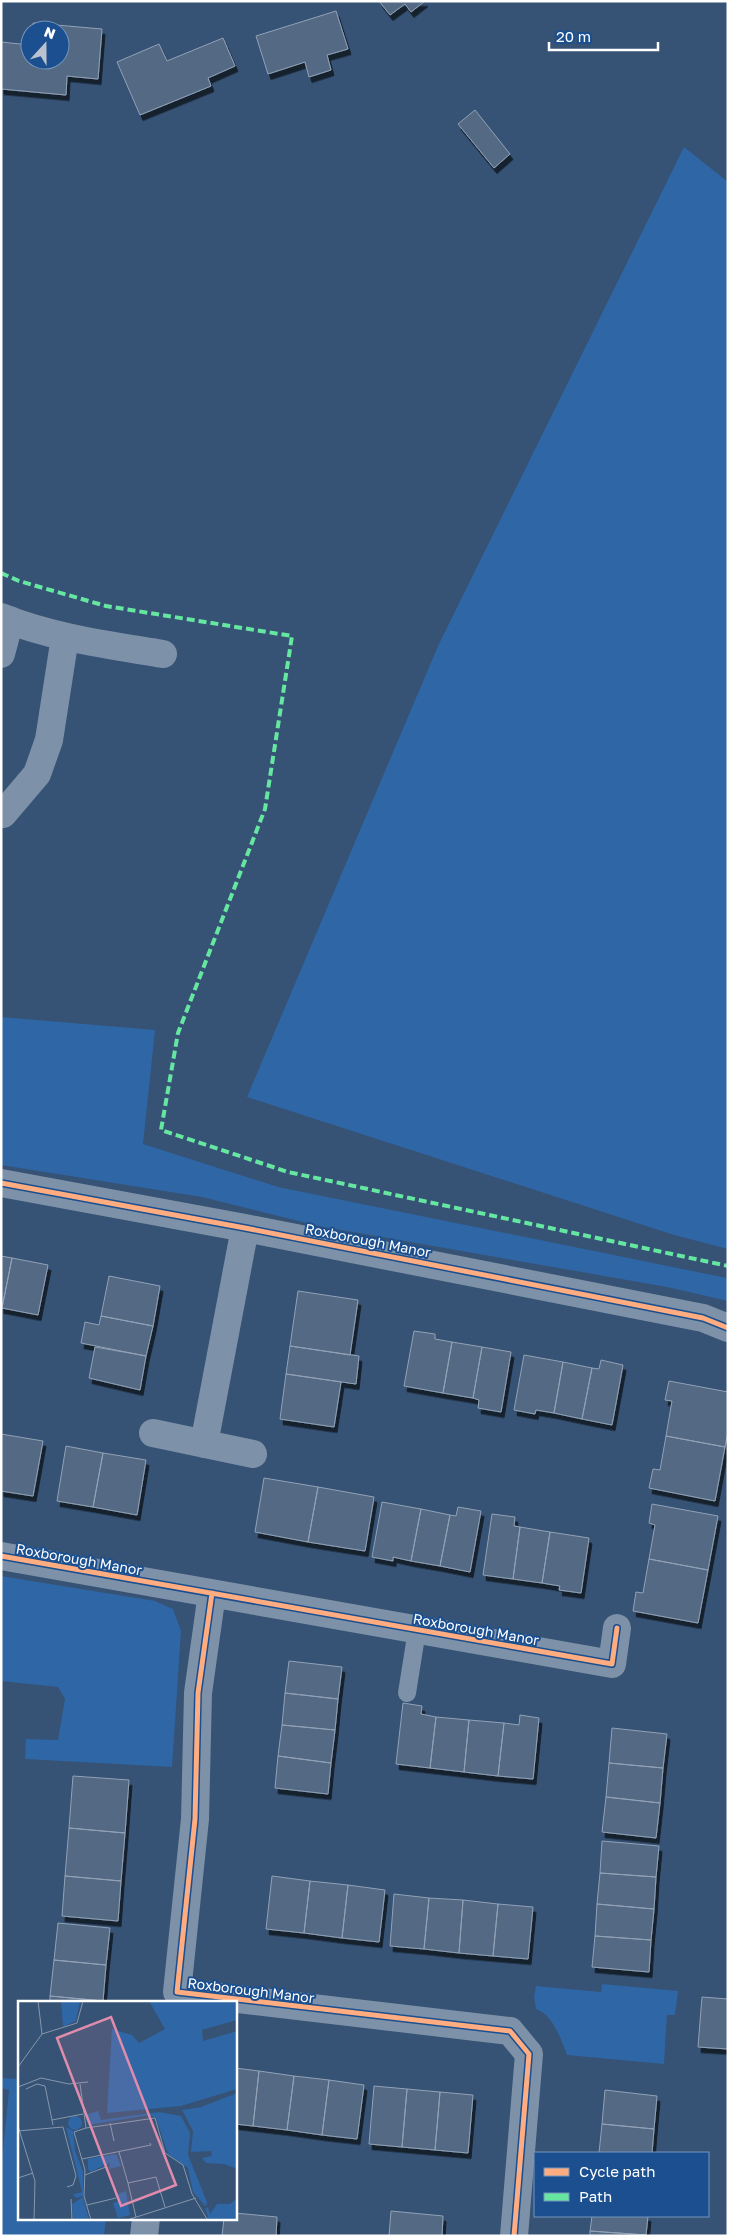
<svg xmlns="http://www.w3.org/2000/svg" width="729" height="2237" viewBox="0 0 729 2237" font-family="'Golos Text',sans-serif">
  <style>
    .green { fill: #2f66a5 }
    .building { fill: #526984; stroke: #92a2b6; filter: url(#shadow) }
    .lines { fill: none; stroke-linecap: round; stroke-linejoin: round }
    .lane { stroke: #7d92a8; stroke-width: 18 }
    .street { stroke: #7d92a8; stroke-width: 28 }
    .quiet { stroke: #66e7a1; stroke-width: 4; stroke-dasharray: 8 4; stroke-linecap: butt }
    .cycleway-casing { stroke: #1b4f8f; stroke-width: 8 }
    .cycleway { stroke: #ffac80; stroke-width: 5 }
    .labels { text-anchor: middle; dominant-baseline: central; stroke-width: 4; stroke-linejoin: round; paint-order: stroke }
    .street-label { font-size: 14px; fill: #fff; stroke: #1b4f8f }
    .inset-road { fill: none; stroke: #8697ac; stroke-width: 1 }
    .view { fill: #e08cad; fill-opacity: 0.15; stroke: #e08cad; stroke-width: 2.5 }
    .inset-edge { fill: none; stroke: #fff; stroke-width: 2.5 }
  </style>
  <defs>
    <filter id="shadow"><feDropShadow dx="3" dy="5.5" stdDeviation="0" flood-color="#0009"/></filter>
  </defs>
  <rect width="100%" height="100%" fill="#365274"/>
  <path class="green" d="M684,147l44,35v1067l-54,-14 -427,-138 191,-451z
    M1,1017l154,13 -12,114 135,43 449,91 1,23 -61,-14 -348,-61 -117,-29 -201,-32z
    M1,1576l154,25 18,8 8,22 -9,136 -147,-8 1,-20 32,1 7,-41 -7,-12 -57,-6z
    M602,1984l76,7 -3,24h-8l-3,49 -97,-9c-6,-16 -14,-40 -31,-46l-2,-12 2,-11 65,6z
    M1,2078l18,1v139h87l-2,18h-103v-66l8,-80 -8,-2z"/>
  <path class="building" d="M379,1h46l-14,11 -6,-8 -15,11z
    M336,11l12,38 -21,6 4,15 -22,7 -4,-15 -37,12 -12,-38z
    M33,23l69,6 -4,50 -31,-3 -1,19 -65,-6v-47l29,3v15h30v-30h-27z
    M223,38l12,28 -27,12 3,8 -71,29 -23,-53 42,-18 8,17z
    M475,110l35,44 -16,14 -36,-44z
    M1,1256l11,2 -10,50h-1z
    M12,1258l36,7 -10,50 -36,-7z
    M109,1276l51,10 -7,40 -52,-10z
    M298,1291l60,9 -8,55 -60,-9z
    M101,1316l52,10 -7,30 -65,-13 4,-21 14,3z
    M414,1331l21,3v5l17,3 -9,51 -39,-7z
    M452,1342l30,5 -9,51 -30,-5z
    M290,1346l69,10 -3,28 -70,-10z
    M95,1347l51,9 -6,34 -51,-12z
    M482,1347l29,5 -10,60 -23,-4 1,-8 -6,-2z
    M524,1355l39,7 -9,51 -18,-3 -1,4 -21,-4z
    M601,1360l22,5 -11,60 -30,-6 10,-51 7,1z
    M563,1362l29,6 -10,51 -28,-6z
    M286,1374l55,8 -7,45 -54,-8z
    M669,1381l59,11v40l-3,15 -59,-11 6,-35 -7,-1z
    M1,1434l42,7 -10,55 -32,-5z
    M666,1436l59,11 -10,54 -66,-13 4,-19 7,1z
    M66,1446l37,7 -10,54 -36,-6z
    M103,1453l43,7 -9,55 -44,-8z
    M264,1478l54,9 -10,55 -53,-10z
    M318,1487l56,10 -9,54 -57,-9z
    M382,1502l39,7 -10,52 -18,-4v4l-21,-4z
    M652,1504l66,12 -10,54 -59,-11 6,-34 -6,-2z
    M458,1507l23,4 -11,61 -30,-6 10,-51 6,1z
    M421,1509l29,6 -10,51 -29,-5z
    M492,1514l23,3 -1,9 6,1 -7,52 -30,-4z
    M520,1527l30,5 -8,51 -29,-4z
    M550,1532l39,6 -8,55 -22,-3 1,-4 -18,-3z
    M649,1559l59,11 -10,53 -65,-12 3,-19 7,1z
    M289,1661l53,6 -4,32 -53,-6z
    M285,1693l53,6 -3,31 -53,-5z
    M403,1703l19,3 -1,8 15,3 -6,51 -34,-4z
    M520,1715l19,3 -6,61 -35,-3 6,-53 15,2z
    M436,1717l33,3 -5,52 -34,-4z
    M469,1720l35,3 -6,53 -34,-4z
    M282,1725l53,5 -4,33 -53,-7z
    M612,1728l55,6 -4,34 -54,-5z
    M278,1756l53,7 -3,31 -53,-6z
    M609,1763l54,5 -3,35 -54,-6z
    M73,1776l56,4 -4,53 -56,-5z
    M606,1797l54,6 -4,35 -54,-6z
    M69,1828l56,5 -4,48 -56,-5z
    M602,1841l57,5 -3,31 -56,-4z
    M600,1873l56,4 -2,32 -57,-5z
    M65,1876l56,5 -3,40 -56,-5z
    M272,1876l38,5 -6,52 -38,-4z
    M310,1881l38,4 -6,53 -38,-5z
    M348,1885l37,5 -6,52 -37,-4z
    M394,1894l35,4 -5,51 -34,-3z
    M429,1898l34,2 -4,53 -35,-4z
    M463,1900l35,4 -5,52 -34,-3z
    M498,1904l35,3 -5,52 -35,-3z
    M597,1904l57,5 -3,31 -56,-4z
    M58,1923l52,5 -4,37 -52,-5z
    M595,1936l56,4 -2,32 -57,-5z
    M54,1960l52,5 -3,36 -53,-5z
    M50,1996l53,5v1h-53z
    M702,1997l26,2v50l-30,-2z
    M235,2068l24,3 -6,55 -18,-2z
    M259,2071l35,5 -7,54 -34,-4z
    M294,2076l35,4 -7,55 -35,-5z
    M329,2080l35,5 -7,54 -35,-4z
    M374,2086l33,3 -5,58 -33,-3z
    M407,2089l33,3 -5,58 -33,-3z
    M605,2090l52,6 -3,33 -52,-5z
    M440,2092l33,3 -5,58 -33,-3z
    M602,2124l52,5 -2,24h-53z
    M391,2211l52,5 -1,20h-53z
    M235,2213l42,4 -1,19h-54l2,-18h11z
    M592,2216h56l-2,19 -56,-4z
    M590,2231l56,4 -56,1z"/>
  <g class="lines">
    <path class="lane" d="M407,1693l10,-63"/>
    <path class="street" d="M1,617c52,21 108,28 162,37
      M1,654l9,-34
      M3,814l34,-40 12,-34 16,-103
      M1,1183l244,45 458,90 25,10
      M153,1433l100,21
      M204,1444l41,-216
      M1,1556l611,108 5,-36
      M212,1593l-14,100 -3,126 -18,173 333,39 19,23 -15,182
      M144,2236l2,-18"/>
    <path class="quiet" d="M1,573l18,8 87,25 186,30 -27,173 -87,224 -17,97 127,42 440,94"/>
    <defs>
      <path id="cycleway" d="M1,1183l244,45 458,90 25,10
        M1,1556l611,108 5,-36
        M212,1593l-14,100 -3,126 -18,173 333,39 19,23 -15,182"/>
    </defs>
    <use href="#cycleway" class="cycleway-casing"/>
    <use href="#cycleway" class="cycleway"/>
  </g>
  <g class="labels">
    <g class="street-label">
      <text transform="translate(368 1240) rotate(11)">Roxborough Manor</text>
      <text transform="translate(79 1559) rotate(10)">Roxborough Manor</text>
      <text transform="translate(476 1629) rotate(10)">Roxborough Manor</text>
      <text transform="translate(251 1990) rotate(7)">Roxborough Manor</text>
    </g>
  </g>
  <g transform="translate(18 2001)">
    <rect width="219" height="219" fill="#365274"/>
    <path d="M43,0h19l-4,20 -13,6zM131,0h88v19l-35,10 1,11 34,-10v58l-56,17 -74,7 5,-84 20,6 7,8 26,-14zM219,92v76l-13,-5 -18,-1 -4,-5 10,-2 -1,-5 -20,1 2,-21 -11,-21 19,-3zM80,110l3,9 58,-8 22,4 9,17 -2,22 19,47 -1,5 -13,-15 -5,-24 -20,-14 -12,-36 -7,-3 -61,10 -3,-10zM50 122a7 7 0 1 1 14 0a7 7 0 1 1-14 0ZM48,126l7,4 2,20 8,20v25l-7,2 -3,-4 9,-2zM98,153l5,12 -12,3 1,-6 -20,9 -2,-3v-10zM108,190l4,24 -12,3 -5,-15 6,-2 -4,-6zM65,196l6,23h-16l-1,-16zM219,197v22h-31l2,-4 -3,-7 3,-2 2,7 7,-10h13z" fill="#2f66a5"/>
    <path class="inset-road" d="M20,0l4,33M0,66l24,-33 35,-11 6,-22M57,83l5,15M62,83l6,44 69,-10 10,35 18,12 9,29 15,25M0,86l23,-9 28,6 19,-2M8,88l11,-5 8,2 8,39M34,119l31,-6M92,122l4,18M0,125l17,55 -1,39M68,127l-12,4 11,38 -1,26 7,24M0,130l45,-4 13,49 -3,9 -6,2M101,151l9,31 28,-6 9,30M64,158l69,-14 -1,-2M67,174l21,-8M0,177l15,-5M110,182l8,34M53,198l1,21M69,204l29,-7M109,219l69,-22"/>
    <path class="view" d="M93,16l65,168 -55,21 -64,-168z"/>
    <rect width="219" height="219" class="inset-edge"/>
  </g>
  <rect width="729" height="2237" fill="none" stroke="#ffffff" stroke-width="5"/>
  <rect x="534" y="2152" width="175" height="65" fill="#1b4f8f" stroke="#7695bc"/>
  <rect x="544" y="2168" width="25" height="8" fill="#ffac80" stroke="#7695bc"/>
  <text x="579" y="2177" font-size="15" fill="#ffffff">Cycle path</text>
  <rect x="544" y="2193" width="25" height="8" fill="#66e7a1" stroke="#7695bc"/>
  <text x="579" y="2202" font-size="15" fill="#ffffff">Path</text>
  <g transform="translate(45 45) rotate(21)"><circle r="24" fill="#1b4f8f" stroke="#7695bc"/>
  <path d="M0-4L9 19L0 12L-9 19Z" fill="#b9c2ce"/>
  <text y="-8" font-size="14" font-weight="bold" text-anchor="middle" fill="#ffffff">N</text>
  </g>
  <path d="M549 42v8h109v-8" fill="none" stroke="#ffffff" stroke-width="2.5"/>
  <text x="556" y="42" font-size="15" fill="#ffffff" stroke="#1b4f8f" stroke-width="4" paint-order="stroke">20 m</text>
</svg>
